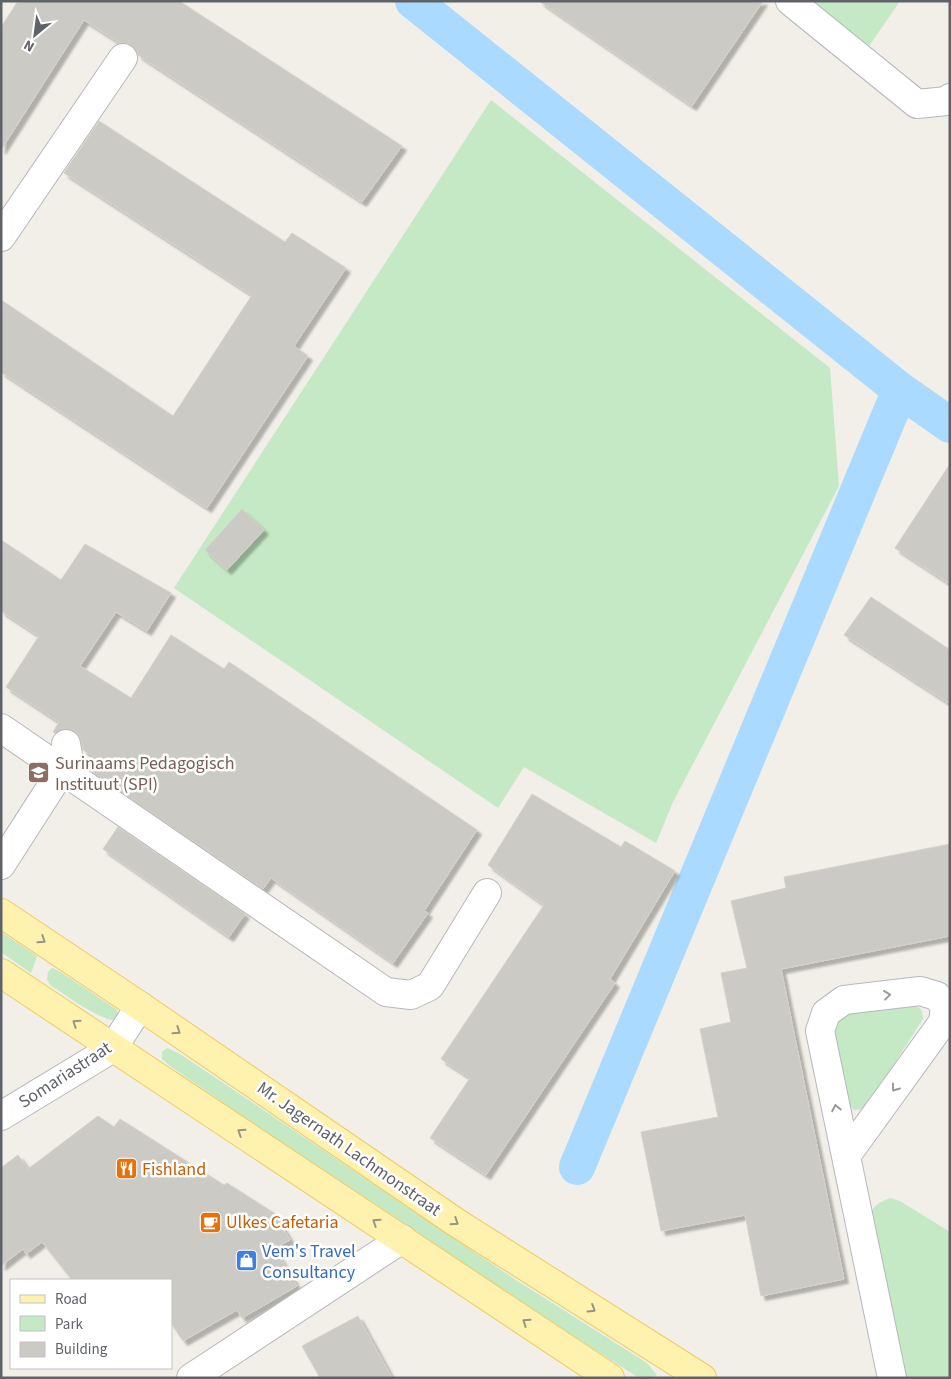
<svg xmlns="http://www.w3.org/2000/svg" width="951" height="1379" viewBox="0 0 951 1379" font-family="'Source Sans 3',sans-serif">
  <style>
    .green { fill: #c5e8c5 }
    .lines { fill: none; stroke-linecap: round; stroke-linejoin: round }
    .canal { stroke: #aadaff; stroke-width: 36 }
    .building { fill: #cccac5; stroke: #d6d1c6; filter: url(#shadow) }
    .minor-casing { stroke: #b5b8bc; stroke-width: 30 }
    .major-casing { stroke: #f2c960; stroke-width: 30 }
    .minor { stroke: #fff; stroke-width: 28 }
    .major { stroke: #fff2af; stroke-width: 28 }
    .oneway { stroke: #979581 }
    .oneway2 { stroke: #979a9d }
    .labels { text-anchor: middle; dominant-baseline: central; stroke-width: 5; stroke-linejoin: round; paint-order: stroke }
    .education-label { font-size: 18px; fill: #785e54; stroke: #fff; text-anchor: start }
    .street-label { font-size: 18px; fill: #5f6368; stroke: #fff }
    .food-label { font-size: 18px; fill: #c56008; stroke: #fff; text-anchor: start }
    .shop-label { font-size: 18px; fill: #366cbe; stroke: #fff; text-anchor: start }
  </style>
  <defs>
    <filter id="shadow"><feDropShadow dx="4.5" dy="4.5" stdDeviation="1" flood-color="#0004"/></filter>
  </defs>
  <rect width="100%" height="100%" fill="#f1efe8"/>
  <path class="green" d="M806,1h94l-35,51z
    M491,100l339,268 9,118 -166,316 -17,41 -132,-76 -26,41 -324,-220z
    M1,932l36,24 -6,17 -30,-21z
    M52,968l7,3 57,38 3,7 -1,4c-16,3 -53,-26 -68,-35l-3,-6 1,-7z
    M914,1003l8,8 1,8 -58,90 -11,1 -9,-9 -13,-70 5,-10 6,-6z
    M167,1048l13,6 336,226 131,83 10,12c-5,4 -16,4 -21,1l-116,-74 -132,-90 -107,-70 -111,-76 -8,-7v-7z
    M890,1198l10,3 50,31v146h-48l-33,-160c5,-13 9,-15 21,-20z"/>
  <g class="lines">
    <path class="canal" d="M413,1l487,389 50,35
      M577,1167l323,-777"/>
  </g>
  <path class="building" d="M18,1h161l223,145 -40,56 -224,-147 -1,-4 -6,-6 -6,-2h-5l-36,-23 -83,130v-123z
    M539,1h224l-71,105z
    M99,121l186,121 7,-9 54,35 -52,78 14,10 -101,152 -206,-136v-72l172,116 79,-121 -188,-122z
    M950,464v120l-55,-36z
    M242,509l22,21 -37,40 -22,-20z
    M1,540l60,40 24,-36 86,49 -24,38 -31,-19 -36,54 51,32 40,-63 53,34 5,-7 248,168 -53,81 4,2 -35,50 -122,-85 -8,11 -171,-117 5,-7 -7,-4 3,-5 -10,-6 -2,-9 -3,-7 -6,-4 -8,-1 -9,4 -2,-1 6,-10 -53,-35 33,-51 -38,-25z
    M871,597l79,53v54l-106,-69z
    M532,794l89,53 4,-6 50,30 -65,108 5,4 -129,192 -56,-37 40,-60 -29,-19 103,-154 -56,-40z
    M118,827l127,87 -16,23 -126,-88z
    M950,844v92l-169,33 63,310 -83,17 -16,-81 -84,16 -20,-99 77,-15 -18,-88 31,-7 -10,-49 26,-5 -16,-67 55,-13 -2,-11z
    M98,1116l16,11 6,-8 104,66 3,-2 47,30 16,27 -16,8 23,38 -55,32 -5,-8 -54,31 -12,-18v-43h-99l-30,-38 -16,12 -3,-5 -22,17v-98l17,-13 10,14z
    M358,1316l34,62h-72l-18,-32z"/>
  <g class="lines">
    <defs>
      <path id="minor" d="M790,1l127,103 30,-3 3,-3
        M1,237l122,-179
        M1,728l385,264 25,3 19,-9 57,-93
        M1,865l61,-95 6,-15 -2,-11
        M1,1116l112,-68 27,-42
        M846,1156l97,-134 2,-15 -8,-11 -17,-5 -76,9 -18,13 -6,18 72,347
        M191,1378l211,-139"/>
      <path id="major" d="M1,913l139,93 317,217 245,155
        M1,973l609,405"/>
    </defs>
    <use href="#minor" class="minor-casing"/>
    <use href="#major" class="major-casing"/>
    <use href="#minor" class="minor"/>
    <use href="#major" class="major"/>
  </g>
  <defs><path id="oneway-chevron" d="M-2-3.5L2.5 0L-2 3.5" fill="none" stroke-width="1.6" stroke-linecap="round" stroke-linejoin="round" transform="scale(1.25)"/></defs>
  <g class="oneway">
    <use href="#oneway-chevron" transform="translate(42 940) rotate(34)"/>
    <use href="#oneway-chevron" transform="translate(76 1023) rotate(-146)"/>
    <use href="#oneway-chevron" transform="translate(177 1031) rotate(34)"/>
    <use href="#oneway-chevron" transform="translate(241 1132) rotate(-146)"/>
    <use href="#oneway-chevron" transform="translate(376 1222) rotate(-146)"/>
    <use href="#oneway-chevron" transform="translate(455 1222) rotate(34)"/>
    <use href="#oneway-chevron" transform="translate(592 1309) rotate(32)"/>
    <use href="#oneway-chevron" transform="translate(526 1322) rotate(-146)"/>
  </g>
  <g class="oneway2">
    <use href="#oneway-chevron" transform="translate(887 995) rotate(-7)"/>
    <use href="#oneway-chevron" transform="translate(895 1088) rotate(126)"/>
    <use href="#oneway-chevron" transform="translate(836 1108) rotate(-101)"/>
  </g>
  <defs>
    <symbol id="school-square" viewBox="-11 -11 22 22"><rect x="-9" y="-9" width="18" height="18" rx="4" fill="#8d6e63" stroke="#fff"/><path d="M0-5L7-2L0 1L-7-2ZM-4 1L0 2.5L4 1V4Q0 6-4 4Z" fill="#fff"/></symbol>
    <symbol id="restaurant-square" viewBox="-11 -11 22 22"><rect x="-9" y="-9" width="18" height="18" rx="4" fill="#e8710a" stroke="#fff"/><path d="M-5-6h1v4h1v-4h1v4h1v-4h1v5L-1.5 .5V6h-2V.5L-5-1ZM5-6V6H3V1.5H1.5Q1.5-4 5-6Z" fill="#fff"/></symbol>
    <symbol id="cafe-square" viewBox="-11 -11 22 22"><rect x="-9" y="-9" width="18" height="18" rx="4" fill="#e8710a" stroke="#fff"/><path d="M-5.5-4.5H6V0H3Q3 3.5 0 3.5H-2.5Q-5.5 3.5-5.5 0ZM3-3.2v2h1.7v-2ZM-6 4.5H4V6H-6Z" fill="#fff"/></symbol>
    <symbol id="shop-square" viewBox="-11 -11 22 22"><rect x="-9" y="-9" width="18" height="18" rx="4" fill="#3f7fe0" stroke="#fff"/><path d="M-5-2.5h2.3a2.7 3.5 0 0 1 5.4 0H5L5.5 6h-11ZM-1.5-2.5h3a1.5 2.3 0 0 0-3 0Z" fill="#fff"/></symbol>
  </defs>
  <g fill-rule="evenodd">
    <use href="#school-square" x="26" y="760" width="25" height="25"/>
    <use href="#restaurant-square" x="114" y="1156" width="25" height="25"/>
    <use href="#cafe-square" x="198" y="1210" width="25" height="25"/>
    <use href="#shop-square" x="234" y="1248" width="25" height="25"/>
  </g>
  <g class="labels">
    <g class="education-label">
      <text x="55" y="763">Surinaams Pedagogisch<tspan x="55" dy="21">Instituut (SPI)</tspan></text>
    </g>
    <g class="street-label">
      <text transform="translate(65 1075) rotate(-33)">Somariastraat</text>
      <text transform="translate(349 1149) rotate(35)">Mr. Jagernath Lachmonstraat</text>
    </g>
    <g class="food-label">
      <text x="142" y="1169">Fishland</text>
      <text x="226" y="1222">Ulkes Cafetaria</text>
    </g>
    <g class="shop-label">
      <text x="262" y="1251">Vem's Travel<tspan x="262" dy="21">Consultancy</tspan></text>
    </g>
  </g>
  <rect width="951" height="1379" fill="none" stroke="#5f6368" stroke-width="5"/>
  <rect x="10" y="1279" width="162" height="90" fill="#ffffff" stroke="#bfc1c3"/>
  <rect x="20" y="1295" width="25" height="8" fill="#fff2af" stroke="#bfc1c3"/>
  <text x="55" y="1304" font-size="15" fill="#5f6368">Road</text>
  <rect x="20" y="1316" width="25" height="15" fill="#c5e8c5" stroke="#bfc1c3"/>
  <text x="55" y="1329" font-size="15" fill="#5f6368">Park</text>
  <rect x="20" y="1342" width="25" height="15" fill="#cccac5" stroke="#bfc1c3"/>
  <text x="55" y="1354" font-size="15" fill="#5f6368">Building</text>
  <g transform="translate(35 35) rotate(209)" stroke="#ffffff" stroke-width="4" paint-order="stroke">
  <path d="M0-4L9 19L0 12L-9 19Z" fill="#5f6368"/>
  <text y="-8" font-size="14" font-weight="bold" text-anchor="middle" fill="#5f6368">N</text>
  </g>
</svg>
